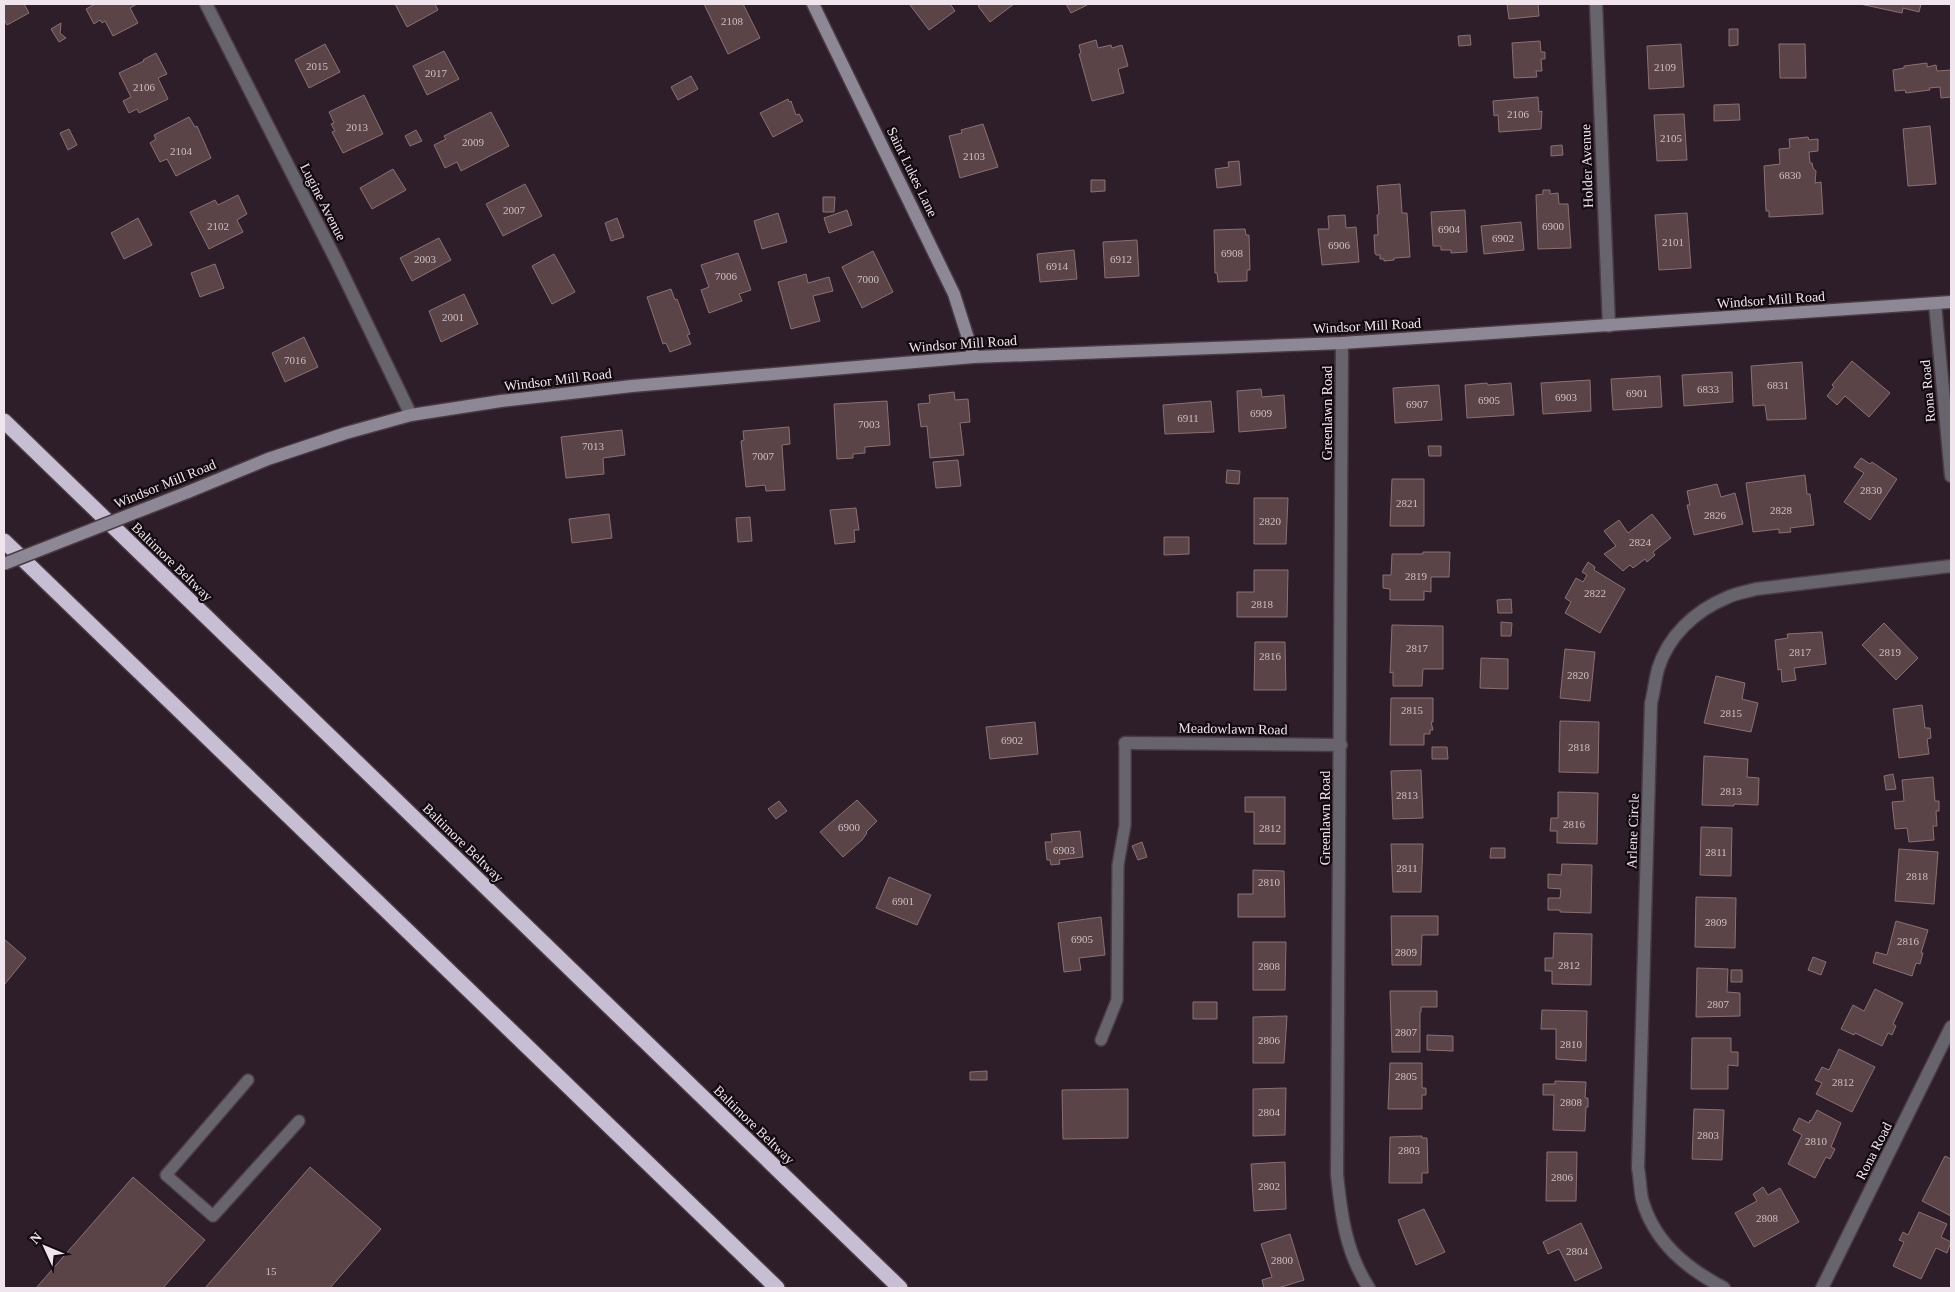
<svg xmlns="http://www.w3.org/2000/svg" width="1955" height="1292" viewBox="0 0 1955 1292" font-family="Georgia,serif">
  <style>
    .building { fill: #5b4447; stroke: #8a7074 }
    .lines { fill: none; stroke-linecap: round; stroke-linejoin: round }
    .lane-casing { stroke: #493a44; stroke-width: 14 }
    .street-casing { stroke: #493a44; stroke-width: 15 }
    .secondary-casing { stroke: #493a44; stroke-width: 15 }
    .highway-casing { stroke: #493a44; stroke-width: 18 }
    .lane { stroke: #68646d; stroke-width: 11 }
    .street { stroke: #68646d; stroke-width: 12 }
    .secondary { stroke: #8e8896; stroke-width: 12 }
    .highway { stroke: #c8bed4; stroke-width: 15 }
    .secondary-bridge-casing { stroke: #493a44; stroke-width: 15; stroke-linecap: butt }
    .secondary-bridge { stroke: #8e8896; stroke-width: 12 }
    .labels { text-anchor: middle; dominant-baseline: central; stroke-width: 4.5; stroke-linejoin: round; paint-order: stroke }
    .number-label { font-size: 11px; fill: #ccbdc4 }
    .street-label { font-size: 14px; fill: #f1e5ed; stroke: #120a0f }
  </style>
  <rect width="100%" height="100%" fill="#2e1e29"/>
  <path class="building" d="M4,4h20l5,9 -22,12 -3,-6z
    M95,4h42l-7,4 8,15 -25,13 -8,-15 -3,2 -2,-3 -6,4 -8,-15z
    M395,4h40l3,6 -31,17z
    M704,4h39l17,34 -32,16z
    M912,4h38l5,7 -26,19 -19,-25z
    M981,4h33l-24,18 -12,-16z
    M1066,4h23l-18,9z
    M1507,4h31l1,12 -30,3z
    M1860,4h61l-2,8 -16,-4 -1,5z
    M61,23l-1,10 6,5 -7,4 -8,-13z
    M1729,29h9v16l-9,1z
    M1470,35l1,10 -12,1 -1,-10z
    M1096,40l2,8 13,-3 1,3 10,-3 6,21 -10,3 6,24 -32,8 -13,-47 2,-1 -2,-8z
    M1540,41l1,11h4v7h-4l1,12h-6l1,6 -23,1 -2,-35z
    M325,44l15,28 -31,16 -14,-28z
    M1681,44l3,43 -35,2 -2,-43z
    M1779,44h26l1,34h-26z
    M444,51l15,28 -32,16 -14,-29z
    M156,53l11,21 -9,4 10,21 -29,14 -2,-4 -8,4 -6,-12 8,-4 -12,-24 25,-12 -1,-1z
    M1927,63v4l9,-2 1,6 14,-1v27l-10,1 -1,-11 -11,1 1,2 -24,3 -1,-3 -10,1 -2,-21 11,-2v-2z
    M691,76l7,13 -20,11 -7,-13z
    M364,95l19,39 -40,19 -11,-21 3,-1 -4,-7 3,-1 -5,-11z
    M1538,97l1,15 3,-1 -1,18 -42,3 -1,-17 -4,1 -1,-15z
    M788,99l1,3 2,-1 5,14 3,-1 4,7 -30,16 -13,-24z
    M1739,104l1,16 -26,1v-16z
    M491,112l18,34 -48,25 -4,-9 -12,6 -11,-23 12,-6 -2,-3z
    M1684,114l3,46 -30,1 -3,-46z
    M189,117l6,10 2,-1 14,32 -35,18 -9,-17 -7,3 -10,-19 6,-4 -2,-4z
    M983,124l15,43 -38,11 -11,-42 13,-3 -1,-3z
    M1930,126l6,58 -28,2 -5,-57z
    M69,129l8,16 -9,5 -8,-17z
    M416,130l6,11 -12,5 -5,-10z
    M1808,137l1,3 9,-1v12l-9,1 1,11h2l1,5 3,3 -1,12 6,-1 2,32 -54,3v-6h-3l-2,-45 16,-2 -1,-15 11,-1 -1,-9z
    M1562,145l1,10 -12,1v-10z
    M1239,161l2,24 -24,3 -2,-19 14,-2 -1,-5z
    M393,169l13,21 -34,19 -12,-21z
    M1091,180h14v11l-14,1z
    M525,184l17,32 -39,20 -17,-32z
    M1400,184l2,29h5l3,44 -16,1v2l-10,1v-2h-4v-4h-4l-1,-2 -1,-18h4l-1,-20 2,-1 -2,-28z
    M1543,190h7v4l8,-1 1,11h9l3,44 -33,1 -2,-54 7,-1z
    M238,195l9,19 -10,6 6,12 -34,17 -19,-37 25,-12 3,5z
    M823,197h12l-1,15h-11z
    M847,210l5,15 -23,8 -5,-15z
    M1465,210l2,42 -16,1v-3h-10v-4h-8l-2,-34z
    M778,213l9,29 -25,7 -8,-28z
    M1687,213l4,55 -32,2 -4,-55z
    M1345,215l1,13 10,-1 3,35 -37,3 -4,-36h11l-1,-13z
    M138,218l14,27 -28,14 -13,-26z
    M617,218l7,19 -13,4 -6,-18z
    M1521,222l3,28 -40,4 -3,-28z
    M1245,229l1,6h3l1,35h-3v11l-29,1 -1,-9h-2l-1,-43z
    M439,238l12,22 -39,21 -12,-23z
    M1137,240l2,36 -34,2 -2,-36z
    M1074,250l3,29 -37,3 -3,-28z
    M873,251l20,41 -31,16 -20,-41z
    M738,253l13,37 -12,4 3,7 -33,12 -8,-23 8,-3 -8,-22z
    M554,254l21,38 -23,12 -20,-38z
    M215,264l9,24 -24,9 -9,-24z
    M806,274l2,9 21,-6 4,14 -20,5 7,25 -29,8 -13,-47z
    M671,289l4,11 2,-1 13,35 -3,1 4,9 -21,8 -4,-9 -3,1 -16,-47z
    M464,294l14,30 -37,18 -12,-31z
    M304,337l14,30 -33,15 -13,-29z
    M1852,361l38,32 -21,24 -24,-21 -8,9 -10,-9 7,-9 -2,-2z
    M1802,362l4,57 -39,1 -2,-15 -12,1 -2,-40z
    M1732,372l1,30 -49,4 -2,-31z
    M1660,376l2,31 -49,3 -2,-31z
    M1590,380l1,31 -48,3 -2,-31z
    M1487,383l1,2 23,-2 3,32 -47,3 -2,-33z
    M1439,385l3,35 -47,3 -2,-35z
    M1261,389l1,8 22,-2 2,33 -47,4 -2,-41z
    M954,392l1,8 13,-1 2,23 -10,1 4,32 -34,3 -3,-32 -6,1 -3,-23 12,-1 -1,-8z
    M887,401l3,44 -25,2v6l-12,1v4l-16,1 -3,-55z
    M1211,401l3,31 -49,2 -2,-29z
    M789,427l1,17 -8,1 3,45 -19,1 -1,-6 -19,2 -5,-46 3,-1 -1,-9z
    M622,430l3,25 -22,3 1,16 -38,4 -5,-41z
    M1428,446h13v10h-12z
    M1861,458l9,6 2,-2 25,17 -27,41 -26,-18 20,-29 -10,-6z
    M958,460l3,26 -25,2 -3,-26z
    M1227,470l13,1 -1,13 -13,-1z
    M1805,475l2,19h3l4,31 -24,3 1,4 -12,1v-4l-26,3 -7,-49z
    M1392,479h32v47h-34z
    M1717,484l4,13 14,-4 8,31 -49,11 -7,-30h3l-3,-14z
    M1254,498h34l-2,46h-32z
    M856,508l3,22h-5l1,12 -20,2 -5,-34z
    M609,514l3,24 -40,5 -3,-24z
    M1652,514l19,24 -18,14 2,3 -8,7 -2,-3 -12,9 -3,-3 -7,6 -19,-17 12,-8 -12,-15 15,-11 9,13z
    M750,517l2,24 -14,1 -2,-24z
    M1164,537h25v17l-25,1z
    M1423,552h27l-1,25h-18v15l-7,-1v9h-34v-11l-7,-1v-13h8l1,-21h31z
    M1588,562l7,5 -1,3 31,19 -25,44 -35,-20 6,-11 -6,-4 11,-20 7,4 4,-7 -5,-3z
    M1254,570h34l-1,47h-50v-25h17z
    M1511,599l1,14h-14l-1,-13z
    M1501,622l11,1 -1,13h-10z
    M1884,623l34,35 -22,22 -34,-35z
    M1392,625l51,1v43h-20l-1,17h-29v-14l-3,1z
    M1822,632l4,32 -32,4 2,12 -14,2 -1,-13 -3,1 -3,-30 13,-2 -1,-4z
    M1255,642h30l1,48h-32z
    M1565,649l30,3 -5,49 -30,-3z
    M1481,658l27,1v30l-28,-1z
    M1716,676l29,7 -3,16 16,4 -7,29 -47,-9z
    M1391,698h42v24h-2l2,8h-3v4h-6v11h-34z
    M1922,705l3,23h5l1,10 -4,1 2,15 -30,4 -6,-49z
    M1560,721l39,1 -1,51 -39,-1z
    M1035,722l3,32 -48,5 -4,-32z
    M1432,747h15l1,12h-16z
    M1704,756l44,3 -1,18 12,1 -1,27 -24,-1v2l-32,-1z
    M1421,770l2,48 -30,1 -2,-48z
    M1893,774l3,15 -10,1 -2,-14z
    M1933,777l2,24h4v10h-3l1,15h-4l1,14 -25,2 -2,-14 -12,1 -3,-27 12,-1 -2,-21z
    M1558,792l40,1 -1,51 -40,-1v-12h-7l1,-13h7z
    M1245,797h40v47h-31v-32h-9z
    M857,800l20,21 -11,11 1,1 -5,7 -19,17 -23,-25z
    M779,801l8,10 -11,8 -8,-10z
    M1701,827l31,1 -1,48 -31,-1z
    M1080,831l3,26 -24,3 1,4 -9,1 -1,-5h-3l-2,-18h7l-1,-8z
    M1142,842l5,15 -9,3 -6,-14z
    M1391,844h32l-2,48h-28z
    M1491,848h14v10h-15z
    M1899,849l39,3 -4,52 -39,-3z
    M1562,864l30,1 -1,48 -31,-1v-2h-12v-12h12l1,-9 -13,-1v-14l13,1z
    M1253,870l31,1 1,46h-47v-23h15z
    M889,877l42,18 -14,30 -41,-17z
    M1696,897l40,1 -1,50 -40,-1z
    M1391,916h47v19h-16l-1,30h-29z
    M1101,917l4,38 -26,3 2,12 -17,2 -6,-49z
    M1896,921l32,9 -7,23h2l-3,11 -4,-1 -4,13 -39,-13 3,-11 11,3z
    M1554,933l38,1 -1,51 -39,-1v-13h-7v-13h8z
    M4,939l22,19 -22,27z
    M1253,942h33l-1,48h-32z
    M1813,957l13,5 -5,13 -13,-5z
    M1697,968l31,1 -1,23 13,1v23l-44,1z
    M1731,970h11v12h-11z
    M1875,989l28,14 -10,21 3,2 -4,9 -4,-2 -6,13 -27,-13 -1,2 -13,-6 12,-24 11,6z
    M1390,991h47v16h-16v5h-1v40h-28z
    M1193,1002h24v17h-24z
    M1542,1010l45,1 -1,50 -30,-2v-30h-15z
    M1287,1016l-3,47h-31v-46z
    M1427,1035l26,1v15l-26,-1z
    M1692,1038h39v14h7v14l-10,-1v24h-37z
    M1839,1049l36,18 -23,45 -36,-18 6,-11 -7,-3 7,-13 7,3z
    M1390,1063h32v25h4v7h-4v14h-34z
    M987,1071v9h-17v-8z
    M1555,1081l31,1 -1,16h3v9h-2l-1,24 -32,-1 1,-35h-11v-11h12z
    M1286,1088l-1,47 -32,1v-47z
    M1128,1089v49l-65,1 -1,-49z
    M1694,1109l30,1 -2,50 -30,-1z
    M1817,1110l24,13 -10,24 4,2 -5,10 -4,-2 -11,21 -27,-14 14,-29 -9,-5 6,-12 10,5 1,-3 1,1z
    M1422,1136v2h5l1,35h-6v10h-33l1,-46z
    M1547,1152h30l-1,49h-30z
    M1945,1156l6,3v57l-29,-15z
    M1285,1162l1,47 -32,2 -3,-47z
    M310,1167l71,62 -51,59h-125z
    M133,1177l72,63 -42,48h-127z
    M1763,1187l5,8 12,-7 19,34 -45,25 -19,-34 22,-12 -4,-7z
    M1424,1209l21,43 -29,13 -18,-45z
    M1919,1212l28,12 -6,13 10,5 -4,11 -11,-5 -15,31 -28,-13 11,-24 -5,-2 4,-8 5,3z
    M1581,1223l21,45 -27,13 -16,-32 -11,5 -5,-12z
    M1290,1234l14,46 -26,8h-14l-2,-8 10,-3 -11,-33z"/>
  <g class="lines">
    <defs>
      <path id="lane" d="M1101,1040l16,-40 1,-135 7,-40v-82
        M248,1080l-82,95 47,41 86,-95"/>
      <path id="street" d="M206,4l130,256 75,155
        M1596,4l13,322
        M1935,304l16,172
        M1342,343l-5,831c4,41 9,79 32,114
        M1125,743l216,2
        M1724,1288c-38,-20 -70,-46 -82,-89 -2,-10 -2,-21 -4,-31l13,-465c3,-11 4,-23 7,-34 10,-33 37,-58 68,-71 9,-5 20,-6 30,-9l195,-23
        M1822,1288l129,-261"/>
      <path id="secondary" d="M813,4l141,290 20,63
        M188,492l80,-33 78,-26 65,-18 90,-14 131,-15 342,-29 368,-14 609,-41"/>
      <path id="highway" d="M4,421l896,867
        M4,541l773,747"/>
    </defs>
    <use href="#lane" class="lane-casing"/>
    <use href="#street" class="street-casing"/>
    <use href="#secondary" class="secondary-casing"/>
    <use href="#highway" class="highway-casing"/>
    <use href="#lane" class="lane"/>
    <use href="#street" class="street"/>
    <use href="#secondary" class="secondary"/>
    <use href="#highway" class="highway"/>
    <defs>
      <path id="secondary-bridge" d="M4,564l184,-72"/>
    </defs>
    <use href="#secondary-bridge" class="secondary-bridge-casing"/>
    <use href="#secondary-bridge" class="secondary-bridge"/>
  </g>
  <g class="labels">
    <g class="number-label">
      <text x="732" y="21">2108</text>
      <text x="317" y="66">2015</text>
      <text x="1665" y="67">2109</text>
      <text x="436" y="73">2017</text>
      <text x="144" y="87">2106</text>
      <text x="1518" y="114">2106</text>
      <text x="357" y="127">2013</text>
      <text x="1671" y="138">2105</text>
      <text x="473" y="142">2009</text>
      <text x="181" y="151">2104</text>
      <text x="974" y="156">2103</text>
      <text x="1790" y="175">6830</text>
      <text x="514" y="210">2007</text>
      <text x="218" y="226">2102</text>
      <text x="1553" y="226">6900</text>
      <text x="1449" y="229">6904</text>
      <text x="1503" y="238">6902</text>
      <text x="1673" y="242">2101</text>
      <text x="1339" y="245">6906</text>
      <text x="1232" y="253">6908</text>
      <text x="425" y="259">2003</text>
      <text x="1121" y="259">6912</text>
      <text x="1057" y="266">6914</text>
      <text x="726" y="276">7006</text>
      <text x="868" y="279">7000</text>
      <text x="453" y="317">2001</text>
      <text x="295" y="360">7016</text>
      <text x="1778" y="385">6831</text>
      <text x="1708" y="389">6833</text>
      <text x="1637" y="393">6901</text>
      <text x="1566" y="397">6903</text>
      <text x="1489" y="400">6905</text>
      <text x="1417" y="404">6907</text>
      <text x="1261" y="413">6909</text>
      <text x="1188" y="418">6911</text>
      <text x="869" y="424">7003</text>
      <text x="593" y="446">7013</text>
      <text x="763" y="456">7007</text>
      <text x="1871" y="490">2830</text>
      <text x="1407" y="503">2821</text>
      <text x="1781" y="510">2828</text>
      <text x="1715" y="515">2826</text>
      <text x="1270" y="521">2820</text>
      <text x="1640" y="542">2824</text>
      <text x="1416" y="576">2819</text>
      <text x="1595" y="593">2822</text>
      <text x="1262" y="604">2818</text>
      <text x="1417" y="648">2817</text>
      <text x="1800" y="652">2817</text>
      <text x="1890" y="652">2819</text>
      <text x="1270" y="656">2816</text>
      <text x="1578" y="675">2820</text>
      <text x="1412" y="710">2815</text>
      <text x="1731" y="713">2815</text>
      <text x="1012" y="740">6902</text>
      <text x="1579" y="747">2818</text>
      <text x="1731" y="791">2813</text>
      <text x="1407" y="795">2813</text>
      <text x="1574" y="824">2816</text>
      <text x="849" y="827">6900</text>
      <text x="1270" y="828">2812</text>
      <text x="1064" y="850">6903</text>
      <text x="1716" y="852">2811</text>
      <text x="1407" y="868">2811</text>
      <text x="1917" y="876">2818</text>
      <text x="1269" y="882">2810</text>
      <text x="903" y="901">6901</text>
      <text x="1716" y="922">2809</text>
      <text x="1082" y="939">6905</text>
      <text x="1908" y="941">2816</text>
      <text x="1406" y="952">2809</text>
      <text x="1569" y="965">2812</text>
      <text x="1269" y="966">2808</text>
      <text x="1718" y="1004">2807</text>
      <text x="1406" y="1032">2807</text>
      <text x="1269" y="1040">2806</text>
      <text x="1571" y="1044">2810</text>
      <text x="1406" y="1076">2805</text>
      <text x="1843" y="1082">2812</text>
      <text x="1571" y="1102">2808</text>
      <text x="1269" y="1112">2804</text>
      <text x="1708" y="1135">2803</text>
      <text x="1816" y="1141">2810</text>
      <text x="1409" y="1150">2803</text>
      <text x="1562" y="1177">2806</text>
      <text x="1269" y="1186">2802</text>
      <text x="1767" y="1218">2808</text>
      <text x="1577" y="1251">2804</text>
      <text x="1282" y="1260">2800</text>
      <text x="271" y="1271">15</text>
    </g>
    <g class="street-label">
      <text transform="translate(1587 166) rotate(-92)">Holder Avenue</text>
      <text transform="translate(912 172) rotate(64)">Saint Lukes Lane</text>
      <text transform="translate(323 202) rotate(63)">Lugine Avenue</text>
      <text transform="translate(1771 300) rotate(-4)">Windsor Mill Road</text>
      <text transform="translate(1367 326) rotate(-3)">Windsor Mill Road</text>
      <text transform="translate(963 344) rotate(-4)">Windsor Mill Road</text>
      <text transform="translate(558 380) rotate(-7)">Windsor Mill Road</text>
      <text transform="translate(1928 391) rotate(-95)">Rona Road</text>
      <text transform="translate(1327 413) rotate(-90)">Greenlawn Road</text>
      <text transform="translate(165 484) rotate(-22)">Windsor Mill Road</text>
      <text transform="translate(172 562) rotate(44)">Baltimore Beltway</text>
      <text transform="translate(1233 729) rotate(1)">Meadowlawn Road</text>
      <text transform="translate(1325 818) rotate(-90)">Greenlawn Road</text>
      <text transform="translate(1633 831) rotate(-88)">Arlene Circle</text>
      <text transform="translate(463 843) rotate(44)">Baltimore Beltway</text>
      <text transform="translate(754 1125) rotate(44)">Baltimore Beltway</text>
      <text transform="translate(1874 1151) rotate(-63)">Rona Road</text>
    </g>
  </g>
  <rect width="1955" height="1292" fill="none" stroke="#f1e5ed" stroke-width="10"/>
  <g transform="translate(45 1247) rotate(314)" stroke="#120a0f" stroke-width="4" paint-order="stroke">
  <path d="M0-4L9 19L0 12L-9 19Z" fill="#f1e5ed"/>
  <text y="-8" font-size="14" font-weight="bold" text-anchor="middle" fill="#f1e5ed">N</text>
  </g>
</svg>
